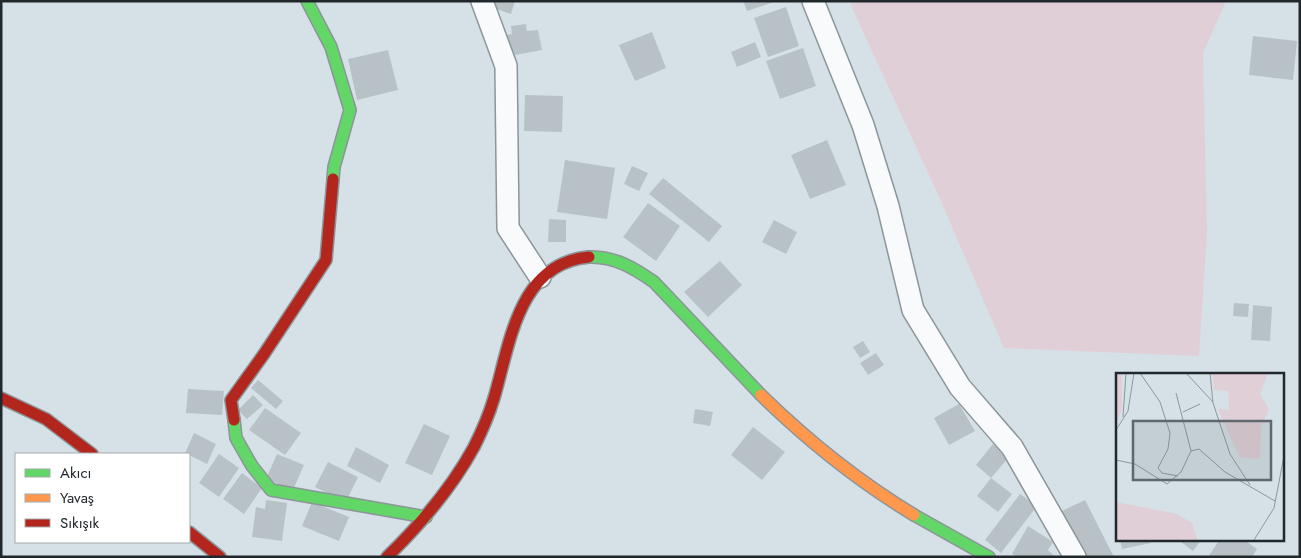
<svg xmlns="http://www.w3.org/2000/svg" width="1301" height="558" viewBox="0 0 1301 558" font-family="Jost,sans-serif">
  <style>
    .green { fill: #e1cfd8 }
    .building { fill: #b8c2c6 }
    .lines { fill: none; stroke-linecap: round; stroke-linejoin: round }
    .street-casing { stroke: #8c9599; stroke-width: 24 }
    .fast-casing { stroke: #8c9599; stroke-width: 14 }
    .slow-casing { stroke: #8c9599; stroke-width: 14 }
    .jam-casing { stroke: #8c9599; stroke-width: 14 }
    .street { stroke: #f9fafb; stroke-width: 21 }
    .fast { stroke: #63d668; stroke-width: 11 }
    .slow { stroke: #ff974d; stroke-width: 11 }
    .jam { stroke: #b3261e; stroke-width: 11 }
    .inset-road { fill: none; stroke: #8d979c; stroke-width: 1 }
    .view { fill: #5f696d; fill-opacity: 0.15; stroke: #5f696d; stroke-width: 2.5 }
    .inset-edge { fill: none; stroke: #20282c; stroke-width: 2.5 }
  </style>
  <rect width="100%" height="100%" fill="#d5e1e6"/>
  <path class="green" d="M849,1h377l-23,52 4,179 -8,124 -195,-8 -64,-149z"/>
  <path class="building" d="M489,1h26l-4,13 -23,-8z
    M743,1h31v1l-27,9z
    M786,7l13,39 -31,11 -14,-39z
    M526,24l1,7 11,-1 4,20 -38,7 -3,-21 11,-2 -1,-8z
    M652,32l14,36 -31,13 -16,-36z
    M1253,36l44,5 -4,39 -44,-5z
    M755,42l6,15 -24,10 -6,-15z
    M803,48l13,38 -36,13 -14,-38z
    M388,50l10,40 -41,10 -9,-41z
    M525,95l38,1 -1,36 -38,-1z
    M827,140l19,45 -36,14 -19,-44z
    M565,160l50,8 -8,51 -50,-7z
    M632,166l16,7 -9,18 -15,-7z
    M663,178l59,48 -13,16 -60,-48z
    M648,203l32,23 -24,35 -33,-24z
    M549,219l17,1v22h-18z
    M774,220l23,12 -11,22 -24,-12z
    M720,261l22,24 -34,32 -24,-25z
    M1234,303l15,1 -1,13 -15,-1z
    M1253,305l19,2 -2,34 -19,-1z
    M863,341l7,11 -10,6 -7,-11z
    M876,353l8,12 -16,10 -8,-12z
    M258,380l25,21 -7,8 -25,-21z
    M188,389l36,2 -2,24 -36,-2z
    M253,395l10,10 -16,14 -9,-9z
    M959,404l16,27 -26,14 -15,-27z
    M265,408l36,25 -16,22 -36,-25z
    M695,409l18,3 -3,14 -17,-3z
    M424,424l26,12 -18,39 -27,-12z
    M753,427l32,25 -23,28 -31,-25z
    M194,433l22,11 -9,20 -22,-11z
    M993,444l16,13 -18,21 -15,-13z
    M356,447l33,18 -9,18 -33,-17z
    M219,454l20,14 -20,29 -20,-14z
    M277,454l27,11 -11,25 -27,-11z
    M328,462l30,15 -12,25 -31,-15z
    M242,473l20,15 -18,26 -21,-15z
    M991,478l21,16 -14,18 -21,-16z
    M1020,494l17,12 -36,47 -16,-13z
    M266,500l21,3 -5,38 -30,-4 4,-30 9,2z
    M1085,500l29,57h-29l-23,-46z
    M312,502l37,15 -10,24 -37,-15z
    M1028,526l25,16 -5,8 7,7h-38l-5,-3z
    M1120,539h30l1,4 -29,6z
    M1177,539h25l-9,12z
    M1220,539h23l14,10 -5,8h-44z"/>
  <g class="lines">
    <defs>
      <path id="street" d="M482,1l24,65 2,162 32,49
        M813,1l50,124 25,81 25,104 47,77 52,60 63,110"/>
      <path id="fast" d="M307,1l24,46 19,63 -16,57 -1,12
        M589,257c25,-1 45,11 65,25l107,113
        M234,420l2,18 16,28 19,24 155,27
        M914,515l75,42"/>
      <path id="slow" d="M761,395c47,46 97,86 153,120"/>
      <path id="jam" d="M1,398l45,21 46,35
        M234,420l-3,-20 33,-46 62,-94 7,-81
        M189,532l31,25
        M387,557c34,-33 64,-68 87,-110 8,-16 15,-32 20,-49 16,-54 24,-135 95,-141"/>
    </defs>
    <use href="#street" class="street-casing"/>
    <use href="#fast" class="fast-casing"/>
    <use href="#slow" class="slow-casing"/>
    <use href="#jam" class="jam-casing"/>
    <use href="#street" class="street"/>
    <use href="#fast" class="fast"/>
    <use href="#slow" class="slow"/>
    <use href="#jam" class="jam"/>
  </g>
  <g transform="translate(1116 373)">
    <rect width="168" height="168" fill="#d5e1e6"/>
    <path d="M0,0h6v37l-6,13zM96,0h56l-8,21 9,15 -8,18 -1,32 -20,-1 -22,-49 11,1 -1,-19 -14,-1zM0,129l61,12 15,9 5,17h-81z" fill="#e1cfd8"/>
    <path class="inset-road" d="M24,0l20,29 10,31 -2,16 -10,19 4,5 16,3M70,0l27,29M94,0l3,30 17,51 20,31M60,20l15,58M67,39l17,-8M7,44l3,-44M0,57l12,-19 6,-38M0,87l19,4 32,20 14,-12 10,-21 8,-2 26,23 50,29M138,167l20,-32 10,-52"/>
    <path class="view" d="M17,48h138v59h-138z"/>
    <rect width="168" height="168" class="inset-edge"/>
  </g>
  <rect width="1301" height="558" fill="none" stroke="#20282c" stroke-width="5"/>
  <rect x="15" y="453" width="175" height="90" fill="#ffffff" stroke="#a6a9ab"/>
  <rect x="25" y="469" width="25" height="8" fill="#63d668" stroke="#a6a9ab"/>
  <text x="60" y="478" font-size="15" fill="#20282c">Akıcı</text>
  <rect x="25" y="494" width="25" height="8" fill="#ff974d" stroke="#a6a9ab"/>
  <text x="60" y="503" font-size="15" fill="#20282c">Yavaş</text>
  <rect x="25" y="519" width="25" height="8" fill="#b3261e" stroke="#a6a9ab"/>
  <text x="60" y="528" font-size="15" fill="#20282c">Sıkışık</text>
</svg>
